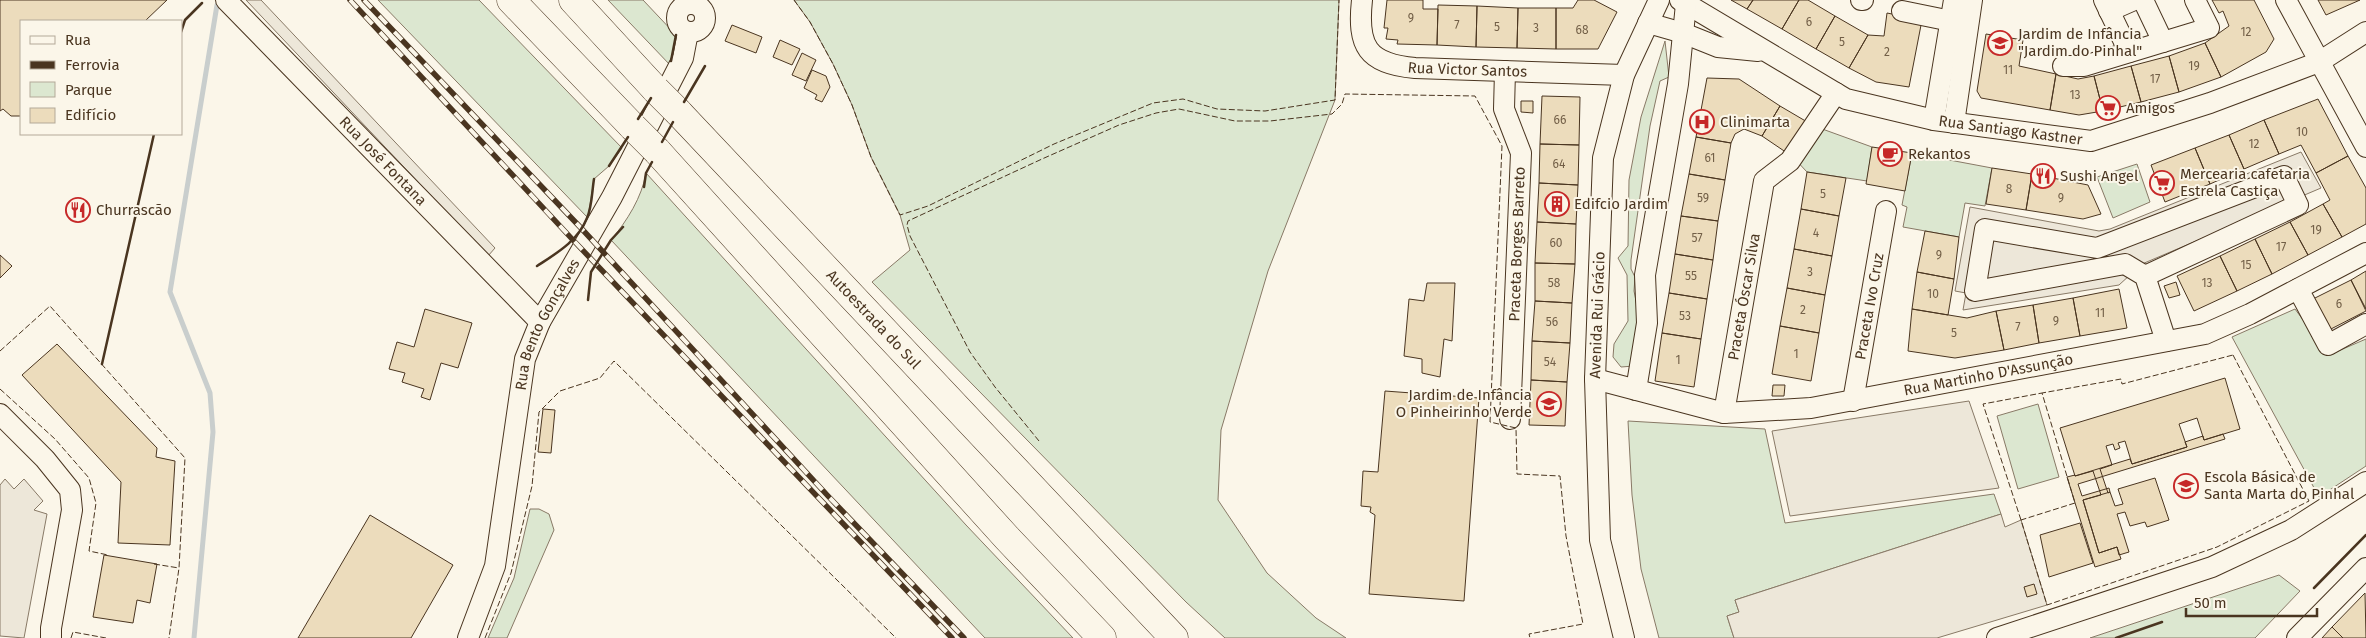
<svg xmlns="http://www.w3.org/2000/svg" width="2366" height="638" viewBox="0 0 2366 638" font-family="'Fira Sans',sans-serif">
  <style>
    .green { fill: #dce7d0; stroke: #887966 }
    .parking { fill: #ede7d9; stroke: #887966 }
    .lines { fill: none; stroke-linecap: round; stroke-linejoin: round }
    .stream { stroke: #c9cecd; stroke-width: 5 }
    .building { fill: #ecdcbc; stroke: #4a3520 }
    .minor-casing { stroke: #4a3520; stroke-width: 22 }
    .highway-casing { stroke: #4a3520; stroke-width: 29 }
    .minor { stroke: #fbf6e9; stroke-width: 20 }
    .highway { stroke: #fbf6e9; stroke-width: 28 }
    .rail-casing { stroke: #4a3520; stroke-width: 5.5 }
    .rail { stroke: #fbf6e9; stroke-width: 4; stroke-dasharray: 11; stroke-linecap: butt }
    .highway-bridge-casing { stroke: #4a3520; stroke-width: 29; stroke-linecap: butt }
    .highway-bridge { stroke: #fbf6e9; stroke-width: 28 }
    .fence { stroke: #4a3520; stroke-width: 1; stroke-dasharray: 6 2.5; stroke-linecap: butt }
    .wall { stroke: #4a3520; stroke-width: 2.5 }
    .labels { text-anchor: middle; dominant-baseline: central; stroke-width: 4; stroke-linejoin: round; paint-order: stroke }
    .number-label { font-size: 12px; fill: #725f47 }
    .poi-label { font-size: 15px; fill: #4a3520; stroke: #fbf6e9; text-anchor: start }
    .street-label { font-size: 15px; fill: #4a3520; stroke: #fbf6e9 }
  </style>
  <rect width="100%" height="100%" fill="#fbf6e9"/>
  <path class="green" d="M378,0h101l143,148 -13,18 -15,13 -6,39z
    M608,0h35l33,35 -5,31z
    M794,0h545l-4,100 -67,171 -47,159 -3,70 49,73 49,45 30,20h-121l-39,-36 -314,-320 38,-32 -10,-35 -29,-58 -19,-52 -19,-41 -23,-42z
    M1665,41l4,36 -9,4 -10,45 -19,134v9l4,8 -1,14 7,35 -7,40 -13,1 -8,-10 1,-13 14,-23 -1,-46 -9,-17 10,-12 1,-66 12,-63z
    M1814,126l58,21 -5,34 -60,-9 -14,-15z
    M1912,153l80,15 -7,38 -20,-3 -6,34 -56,-10 4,-20 -5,-2z
    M2137,164l13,38 -37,16 -16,-41z
    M646,173l320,352 107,113h-88l-374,-398c16,-19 31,-43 35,-67z
    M2295,309l34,46 37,-16v127l-47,31 -87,-160z
    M2038,404l21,73 -41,12 -21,-73z
    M1628,421l137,8 20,94 209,-29 7,20 -266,86 4,12 -12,4 7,22h-75l-18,-69 -9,-74z
    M530,509h9l10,5 5,16 -47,108h-19l26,-60z
    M2279,575l21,16 -45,47h-165z"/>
  <path class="parking" d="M246,0h15l234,248 -7,8z
    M2301,152l20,36 -179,76 -23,21 -156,25 3,-17 -11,-2 15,-84 129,24 11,-2z
    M1969,401l30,87 -209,28 -18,-85z
    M5,479l9,10 10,-10 19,22 -9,9 13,4 -23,124 -24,-2v-151z
    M2001,514l4,13 16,-7 26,85 -110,33h-203l-7,-22 12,-4 -4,-12z"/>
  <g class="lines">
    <path class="stream" d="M194,638l19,-206 -3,-39 -40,-101 47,-287"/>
  </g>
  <path class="building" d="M0,0h167l-22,21h-124v95h-10l-8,-7 -3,2z
    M1387,0h36v9h15l-1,36 -40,-1 1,-4 -12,-1 2,-11h-4z
    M1578,0h16l23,12 -19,37h-42v-41h17z
    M1731,0h22l-6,9z
    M1753,0h46l-17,29 -35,-20z
    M1799,0h9l27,16 -19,33 -34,-20z
    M2212,0h42l20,39 -8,13 -45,25 -16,-34 24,-17 -6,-15 -4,2z
    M2318,0h42l-34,15z
    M1438,5l39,1 -1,41 -39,-2z
    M1477,6l41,2 -1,40 -41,-1z
    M1518,8h38v41l-39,-1z
    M1887,13l35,7 -13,67 -33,-5 -27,-14 19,-33 16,1z
    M1835,16l33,19 -19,33 -33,-19z
    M732,25l30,12 -6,16 -31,-12z
    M1986,34l37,6 -4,26 37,8 -6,36 -69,-12 -4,-7z
    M780,40l20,9 -8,16 -19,-8z
    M2205,43l16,34 -42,15 -10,-36z
    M802,53l14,7 -10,21 -14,-6z
    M2169,56l10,36 -38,10 -10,-36z
    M2131,66l10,36 -38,9 -9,-35z
    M812,70l14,6 4,11 -8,15 -7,-3 2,-4 -13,-7z
    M2056,74l22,5 16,-3 9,35 -24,4 -29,-5z
    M1707,78l32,1 41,27 -18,30 -18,-7 -9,5 -4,9 -35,-6z
    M1542,96l38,1 -1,48 -39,-1z
    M2318,99l30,57 -32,17 -15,-28 -22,9 -15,-34z
    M1521,101h12v12l-12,-1z
    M1780,106l34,20 -21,31 -31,-21z
    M2264,120l15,34 -35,15 -15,-34z
    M2229,135l15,34 -34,15 -15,-36z
    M1696,137l35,6 -6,37 -36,-6z
    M1540,144l39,1 -1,40 -39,-2z
    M1872,147l40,6 -7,38 -39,-7z
    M2195,148l15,36 -45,18 -14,-37z
    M2348,156l18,32v36l-24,13 -19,-33 7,-4 -14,-27z
    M1992,168l40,6 -6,36 -40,-6z
    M1807,172l39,6 -7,38 -38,-7z
    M1689,174l36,6 -7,41 -37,-5z
    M2032,174l56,11 13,29 -18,5 -57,-9z
    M1539,183l39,2 -2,39 -39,-2z
    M2323,204l19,33 -34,18 -18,-33z
    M1801,209l38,7 -7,40 -38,-7z
    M1681,216l37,5 -5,39 -38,-6z
    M1537,222l39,2 -1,40 -40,-1z
    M2290,222l18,33 -36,19 -17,-35z
    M1925,231l34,6 -5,42 -37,-7z
    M2255,239l17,35 -35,17 -17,-35z
    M1794,249l38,7 -7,39 -38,-7z
    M1675,254l38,6 -6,39 -38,-6z
    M0,255l12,11 -12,12z
    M2220,256l17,35 -43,20 -17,-35z
    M1535,263l40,1 -3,39 -37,-2z
    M2366,271v38l-15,-29z
    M1917,272l37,7 -6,36 -36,-6z
    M2351,280l15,31 -37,19 -16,-31z
    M2176,282l4,13 -11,3 -5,-12z
    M1427,283h28l-3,58 -8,-2 -4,38 -18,-4v-14l-18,-3 5,-57 15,2z
    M1787,288l38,7 -6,38 -39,-7z
    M2119,289l8,39 -47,8 -7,-38z
    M1669,293l38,6 -6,40 -39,-6z
    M2073,298l7,38 -41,7 -6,-38z
    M1535,301l37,2 -2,40 -38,-2z
    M2033,305l6,38 -35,7 -8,-39z
    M425,309l47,14 -14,45 -17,-5 -11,37 -9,-3 3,-8 -22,-7 3,-9 -16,-4 8,-27 17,5z
    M1912,309l55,9 29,-7 8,39 -49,8 -47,-7z
    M1780,326l39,7 -8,48 -39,-7z
    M1662,333l39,6 -7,48 -39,-6z
    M1532,341l38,2 -3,39 -36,-2z
    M57,344l100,104 -1,9 19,4 -5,84 -52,-2 3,-61 -99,-107z
    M2225,378l15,51 -36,11 -7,-22 -18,6 8,23 -55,17 -7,-23 -7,2 2,5 -5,2 -2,-6 -7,2 6,19 -12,4 8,24 2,-1 5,14 8,-2 -5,-15 37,-11 14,42 -22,7 -2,-5 -15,4 -5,-14 -8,2 12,38 -10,3 -2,-8 -18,6 -16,-53 18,-5 -8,-24 -18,5 -15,-48z
    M1531,380l36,2 -2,44 -36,-1z
    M1773,385h12l-1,11h-12z
    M1385,391l94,7 -15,203 -95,-7 6,-79 -5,-3 1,-5 -10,-1 2,-35 15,1z
    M543,409l12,1 -4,43 -13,-1z
    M2223,434l2,5 -147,45 4,12 27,-8 1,4 -27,8 16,53 18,-6 4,12 -26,8 -28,-90 8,-2v1l55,-17 2,5 55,-17 -2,-5 18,-6 1,4z
    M370,515l83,50 -42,73h-113z
    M2080,523l13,40 -44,14 -9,-42z
    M104,555l53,9 -7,39 -13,-3 -4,23 -40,-6z
    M2034,584l3,10 -10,3 -3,-10z
    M2365,593l1,45h-23l-11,-11z
    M2332,627l11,11h-21z"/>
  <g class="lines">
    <defs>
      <g id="minor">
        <path id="s1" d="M226,0l314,322"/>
        <path id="s2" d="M1362,0c-5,46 5,64 53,68l209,7"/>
        <path id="s3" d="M1680,0l166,99 88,21 157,21 119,-38 109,-41 47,-30"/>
        <path d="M1861,0h2"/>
        <path d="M2104,0l25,52"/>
        <path d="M2143,0l20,42"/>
        <path d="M2286,0l80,147"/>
        <circle cx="691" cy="18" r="14"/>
        <path d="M1902,11l49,10"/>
        <path d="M2109,11l25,-11"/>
        <path d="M1648,23l35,10 35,14 40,4"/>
        <path d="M2063,66h21l125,-38 -14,-28"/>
        <path d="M1505,71l-1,38 17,44 -11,266"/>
        <path d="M1934,120l20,-120"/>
        <path d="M1954,123l18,-123"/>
        <path d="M2145,276l153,-71 -14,-29 -187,72 -112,-19 -10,62 150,-27 20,12 21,65"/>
        <path d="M2298,289l30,56 38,-21"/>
        <path id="s4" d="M1595,379l129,34 87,-5 394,-74 45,-20 116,-61"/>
        <path d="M1636,390l11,-67 -2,-48 33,-191 8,-80"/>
        <path id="s5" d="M1853,401l33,-190"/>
        <path id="s6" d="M1724,413l40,-232 26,-20 46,-68"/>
        <path d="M0,414l45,45 25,31 2,20 -21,118v10"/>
        <path id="s7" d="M468,638l27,-72 30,-207 15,-37 72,-125 71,-139 5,-26"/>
        <path id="s8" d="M1624,638l-24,-98 -5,-161 8,-221 21,-83 35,-75"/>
        <path d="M1997,638l215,-71 79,-37 75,-48"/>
        <path d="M2297,638l69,-70"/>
      </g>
      <g id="highway">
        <path d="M511,0l122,127"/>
        <path d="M573,0l83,90"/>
        <path id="s9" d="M678,112l496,526"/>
        <path d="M657,151l350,387 95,100"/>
      </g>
    </defs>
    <use href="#minor" class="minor-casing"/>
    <use href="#highway" class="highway-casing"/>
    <use href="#minor" class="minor"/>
    <use href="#highway" class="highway"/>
    <defs>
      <path id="rail" d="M350,0l223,240 379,398
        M364,0l217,228 247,268 136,142"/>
    </defs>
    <use href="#rail" class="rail-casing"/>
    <use href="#rail" class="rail"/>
    <defs>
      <path id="highway-bridge" d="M656,90l22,22
        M633,127l24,24"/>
    </defs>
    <use href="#highway-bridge" class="highway-bridge-casing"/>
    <use href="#highway-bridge" class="highway-bridge"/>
    <path class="fence" d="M794,0l16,22 23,42 19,41 19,52 29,58 28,-9 126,-62 99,-41 30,-4 34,10 48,2 70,-11 4,-100
      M0,351l50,-45 135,152 -6,110 -10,70
      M2233,355l76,146 -92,46 -170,58 -26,-85 54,-17 -33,-110 79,-14 1,5z
      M0,389l55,50 34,39 7,25 -7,48 19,4
      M1039,441l-44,-54 -25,-35 -60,-116 -3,-11 1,-4 134,-62 77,-34 37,-12 23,-4 56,12h35l62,-7 10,-10 3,-10 130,2 27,50 -12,276 26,6 1,46 43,2 6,60 17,88 -54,10 1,4
      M2021,520l-38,-116 59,-11
      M154,564l25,4
      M71,638l2,-6 33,6
      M485,638l26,-65 21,-87 7,-74 21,-21 40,-13 14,-17 282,277"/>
    <path class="wall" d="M181,32l4,-12 17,-17
      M671,61l5,-26
      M684,102l21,-36
      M638,119l13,-21
      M662,142l11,-20
      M609,166l19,-29
      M644,187l2,-14 6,-11
      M537,266c20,-13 41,-25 50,-48 5,-11 5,-27 7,-39
      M588,300l3,-28 20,-32 12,-13
      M102,364l52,-230
      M2314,588l52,-53
      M2116,638l46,-16"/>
  </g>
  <defs>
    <symbol id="school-ring" viewBox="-11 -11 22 22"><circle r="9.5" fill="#fbf6e9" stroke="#c62828" stroke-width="1.5"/><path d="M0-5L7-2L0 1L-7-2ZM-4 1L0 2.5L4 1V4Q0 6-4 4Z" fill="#c62828"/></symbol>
    <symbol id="supermarket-ring" viewBox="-11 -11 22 22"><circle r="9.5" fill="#fbf6e9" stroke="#c62828" stroke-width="1.5"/><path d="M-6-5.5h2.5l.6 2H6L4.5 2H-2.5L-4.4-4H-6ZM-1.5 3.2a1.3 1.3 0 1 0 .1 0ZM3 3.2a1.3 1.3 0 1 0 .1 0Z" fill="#c62828"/></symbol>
    <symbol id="hospital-ring" viewBox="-11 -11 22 22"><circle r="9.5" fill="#fbf6e9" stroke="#c62828" stroke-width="1.5"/><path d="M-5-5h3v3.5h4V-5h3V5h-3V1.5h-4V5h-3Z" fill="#c62828"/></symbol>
    <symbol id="cafe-ring" viewBox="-11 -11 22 22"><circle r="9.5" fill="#fbf6e9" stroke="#c62828" stroke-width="1.5"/><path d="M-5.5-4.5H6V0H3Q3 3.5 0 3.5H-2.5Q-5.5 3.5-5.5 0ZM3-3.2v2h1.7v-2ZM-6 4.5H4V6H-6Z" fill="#c62828"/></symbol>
    <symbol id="restaurant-ring" viewBox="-11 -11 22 22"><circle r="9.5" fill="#fbf6e9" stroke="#c62828" stroke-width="1.5"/><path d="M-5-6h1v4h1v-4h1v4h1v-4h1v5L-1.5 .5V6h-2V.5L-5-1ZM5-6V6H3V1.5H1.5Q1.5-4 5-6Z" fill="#c62828"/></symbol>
    <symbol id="building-ring" viewBox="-11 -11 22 22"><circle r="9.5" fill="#fbf6e9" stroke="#c62828" stroke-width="1.5"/><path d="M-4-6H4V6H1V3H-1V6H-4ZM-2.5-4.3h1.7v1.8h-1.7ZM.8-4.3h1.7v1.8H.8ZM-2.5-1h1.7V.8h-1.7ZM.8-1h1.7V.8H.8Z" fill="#c62828"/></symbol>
  </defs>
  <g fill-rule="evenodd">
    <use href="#school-ring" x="1986" y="29" width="28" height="28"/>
    <use href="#supermarket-ring" x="2094" y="94" width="28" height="28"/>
    <use href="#hospital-ring" x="1688" y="108" width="28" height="28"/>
    <use href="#cafe-ring" x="1876" y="140" width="28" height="28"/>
    <use href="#restaurant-ring" x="2029" y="162" width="28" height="28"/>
    <use href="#supermarket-ring" x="2148" y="169" width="28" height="28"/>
    <use href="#building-ring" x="1543" y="190" width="28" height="28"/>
    <use href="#restaurant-ring" x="64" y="196" width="28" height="28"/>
    <use href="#school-ring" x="1535" y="390" width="28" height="28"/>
    <use href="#school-ring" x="2172" y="472" width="28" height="28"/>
  </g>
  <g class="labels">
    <g class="number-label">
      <text x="1411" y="18">9</text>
      <text x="1809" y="22">6</text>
      <text x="1457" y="25">7</text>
      <text x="1497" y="27">5</text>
      <text x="1536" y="28">3</text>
      <text x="1582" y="30">68</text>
      <text x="2246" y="32">12</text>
      <text x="1842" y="42">5</text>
      <text x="1887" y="52">2</text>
      <text x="2194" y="66">19</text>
      <text x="2008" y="70">11</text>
      <text x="2155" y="79">17</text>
      <text x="2075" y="95">13</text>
      <text x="1560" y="120">66</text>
      <text x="2302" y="132">10</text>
      <text x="2254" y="144">12</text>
      <text x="1710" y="158">61</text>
      <text x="1559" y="164">64</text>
      <text x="2009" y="189">8</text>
      <text x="1823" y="194">5</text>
      <text x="1703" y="198">59</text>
      <text x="2061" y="198">9</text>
      <text x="2316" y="230">19</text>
      <text x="1816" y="233">4</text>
      <text x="1697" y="238">57</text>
      <text x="1556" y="243">60</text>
      <text x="2281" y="247">17</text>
      <text x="1939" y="255">9</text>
      <text x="2246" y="265">15</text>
      <text x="1810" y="272">3</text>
      <text x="1691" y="276">55</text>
      <text x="1554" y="283">58</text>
      <text x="2207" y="283">13</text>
      <text x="1933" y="294">10</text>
      <text x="2339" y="304">6</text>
      <text x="1803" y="310">2</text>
      <text x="2100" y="313">11</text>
      <text x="1685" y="316">53</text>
      <text x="2056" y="321">9</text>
      <text x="1552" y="322">56</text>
      <text x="2018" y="327">7</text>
      <text x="1954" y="333">5</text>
      <text x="1796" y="354">1</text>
      <text x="1678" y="360">1</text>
      <text x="1550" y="362">54</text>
    </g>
    <g class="poi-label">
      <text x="2018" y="34">Jardim de Infância<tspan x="2018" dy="17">"Jardim do Pinhal"</tspan></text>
      <text x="2126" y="108">Amigos</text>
      <text x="1720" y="122">Clinimarta</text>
      <text x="1908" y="154">Rekantos</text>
      <text x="2180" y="174">Mercearia cafetaria<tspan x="2180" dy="17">Estrela Castiça</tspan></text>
      <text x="2060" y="176">Sushi Angel</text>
      <text x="1574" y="204">Edifcio Jardim</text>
      <text x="96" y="210">Churrascão</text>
      <text x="1532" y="395" text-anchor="end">Jardim de Infância<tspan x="1532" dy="17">O Pinheirinho Verde</tspan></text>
      <text x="2204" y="477">Escola Básica de<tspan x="2204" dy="17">Santa Marta do Pinhal</tspan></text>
    </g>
    <g class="street-label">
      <text stroke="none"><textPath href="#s2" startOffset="155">Rua Victor Santos</textPath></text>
      <text stroke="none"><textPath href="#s3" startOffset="361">Rua Santiago Kastner</textPath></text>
      <text stroke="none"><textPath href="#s1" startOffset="225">Rua José Fontana</textPath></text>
      <text transform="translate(1517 244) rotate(-88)">Praceta Borges Barreto</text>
      <text stroke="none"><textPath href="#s6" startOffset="118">Praceta Óscar Silva</textPath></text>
      <text stroke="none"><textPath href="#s5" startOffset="96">Praceta Ivo Cruz</textPath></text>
      <text stroke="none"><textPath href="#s8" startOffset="326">Avenida Rui Grácio</textPath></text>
      <text stroke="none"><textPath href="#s9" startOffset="285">Autoestrada do Sul</textPath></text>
      <text stroke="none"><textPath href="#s7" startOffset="326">Rua Bento Gonçalves</textPath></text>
      <text stroke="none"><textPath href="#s4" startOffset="401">Rua Martinho D'Assunção</textPath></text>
    </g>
  </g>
  <rect x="20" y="20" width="162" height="115" fill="#fbf6e9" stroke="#b4a999"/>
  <rect x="30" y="36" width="25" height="8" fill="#fbf6e9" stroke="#b4a999"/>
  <text x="65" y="45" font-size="15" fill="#4a3520">Rua</text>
  <rect x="30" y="61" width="25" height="8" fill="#4a3520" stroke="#b4a999"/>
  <text x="65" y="70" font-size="15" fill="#4a3520">Ferrovia</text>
  <rect x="30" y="82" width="25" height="15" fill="#dce7d0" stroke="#b4a999"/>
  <text x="65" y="95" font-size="15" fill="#4a3520">Parque</text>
  <rect x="30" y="108" width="25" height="15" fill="#ecdcbc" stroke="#b4a999"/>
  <text x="65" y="120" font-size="15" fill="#4a3520">Edifício</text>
  <path d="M2186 608v8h131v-8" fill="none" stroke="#4a3520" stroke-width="2.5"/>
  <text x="2194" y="608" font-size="15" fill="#4a3520" stroke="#fbf6e9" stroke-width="4" paint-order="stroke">50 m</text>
</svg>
